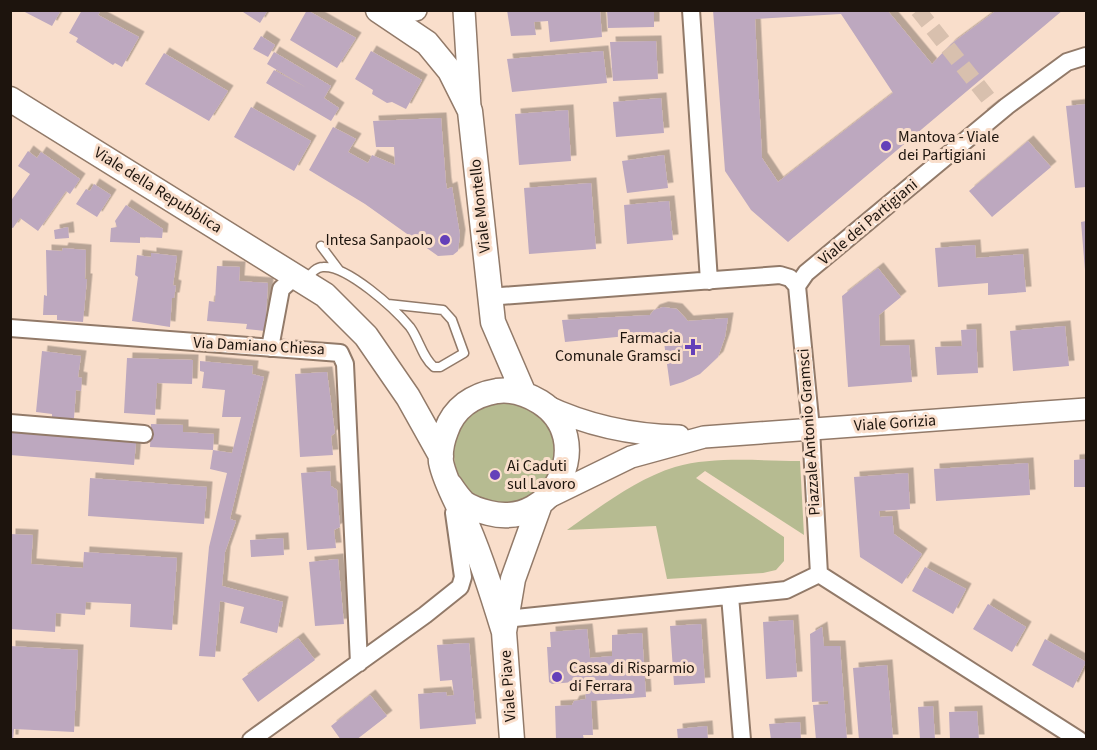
<svg xmlns="http://www.w3.org/2000/svg" width="1097" height="750" viewBox="0 0 1097 750" font-family="'Source Sans 3',sans-serif">
  <style>
    .green { fill: #b6bb91 }
    .building { fill: #bda8bf; fill-rule: evenodd; filter: url(#shadow) }
    .lines { fill: none; stroke-linecap: round; stroke-linejoin: round }
    .minor-tunnel { stroke: #d8c0ae; stroke-width: 16; stroke-dasharray: 16 8; stroke-linecap: butt }
    .service-casing { stroke: #927a69; stroke-width: 11 }
    .minor-casing { stroke: #927a69; stroke-width: 20 }
    .tertiary-casing { stroke: #927a69; stroke-width: 24 }
    .secondary-casing { stroke: #927a69; stroke-width: 27 }
    .service { stroke: #fff; stroke-width: 8 }
    .minor { stroke: #fff; stroke-width: 16 }
    .tertiary { stroke: #fff; stroke-width: 21 }
    .secondary { stroke: #fff; stroke-width: 24 }
    .poi-dot { fill: #6440b9; stroke: #f9decb; stroke-width: 2 }
    .labels { text-anchor: middle; dominant-baseline: central; stroke-width: 6; stroke-linejoin: round; paint-order: stroke }
    .poi-label { font-size: 16px; fill: #1d140d; stroke: #f9decb; text-anchor: start }
    .street-label { font-size: 16px; fill: #1d140d; stroke: #f9decb }
  </style>
  <defs>
    <filter id="shadow"><feDropShadow dx="5.5" dy="-5.5" stdDeviation="0" flood-color="#0004"/></filter>
  </defs>
  <rect width="100%" height="100%" fill="#f9decb"/>
  <path class="green" d="M454 454a51 51 0 1 1 102 0a51 51 0 1 1-102 0Z
    M800,461l4,74 -99,-64 -9,7 88,59v24l-8,9 -13,3 -96,6 -11,-53 -89,4c33,-23 69,-51 108,-63 39,-11 85,-6 125,-6z"/>
  <path class="building" d="M21,10h40l-9,16z
    M82,10h19l-3,5 41,22 -17,30 -7,-4 -2,2 -37,-23 2,-4 -9,-5z
    M240,10h28l-8,13z
    M307,10l49,28 -19,30 -47,-28z
    M507,10h93l2,27 -52,5 -2,-21 -14,1 2,13 -25,1z
    M607,10h47v17l-46,1z
    M713,10h174l45,54 19,-20 46,-34h66l-275,232 -37,-32 -26,-39zM841,14l52,79 -115,89 -16,-24 -7,-139z
    M261,36l14,9 -7,12 -15,-8z
    M656,41l2,38 -45,2 -3,-39z
    M371,51l51,29 -16,29 -14,-7 -5,1 -15,-9 1,-4 -18,-11z
    M603,51l4,32 -95,9 -5,-33z
    M274,52l57,34 -7,12 15,10 -8,13 -65,-38 8,-13 33,18 -40,-24z
    M164,53l64,38 -19,30 -64,-37z
    M661,98l3,35 -48,4 -3,-35z
    M1086,104v83l-11,1 -9,-82z
    M251,107l60,34 -17,30 -60,-34z
    M568,110l3,51 -52,4 -4,-51z
    M441,118l5,65 1,6 5,-2 8,48 -2,16 -5,4 -15,1 -73,-52 -56,-34 24,-43 23,12 -8,13 20,11 4,-8 23,10 -1,-18h-18l-3,-26z
    M1028,141l23,26 -59,50 -23,-26z
    M28,151l9,7 4,-6 39,27 -10,15 -4,-3 -28,40 -18,-13 -7,10 -3,-1v-25l20,-28 -12,-8z
    M664,155l4,33 -41,5 -5,-32z
    M591,183l5,66 -67,5 -5,-66z
    M94,184l17,11 -14,22 -21,-13 10,-15 4,2z
    M669,201l4,39 -46,4 -3,-39z
    M126,205l37,24 -1,9 -22,-1v6l-30,-1 1,-14 6,-1 -2,-6z
    M1086,221v48l-1,1 -4,-48z
    M68,227l1,11 -14,1 -1,-9z
    M975,245l1,13 47,-4 3,38 -38,3v-12l-50,4 -3,-39z
    M63,248l23,2 -1,29h2l-4,43 -26,-2v-5h-14l1,-20 3,1 -1,-46 16,1z
    M151,253l26,3 -4,29 3,1 -2,12h-2l-2,29 -38,-6 6,-44 -3,-2 2,-20 14,2z
    M217,266l23,1 -1,14 29,2 -3,48 -19,-2 1,-5 -40,-3 2,-20 6,1z
    M878,268l23,29 -22,18 1,31 29,-1 3,37 -64,5 -6,-91z
    M663,307l14,2 11,12 40,-3 -3,19 -7,20 -18,17 -17,8 -13,4 -7,-51 -5,-2 -93,9 -3,-22 88,-5 4,-5z
    M1065,326l4,40 -56,5 -3,-40z
    M976,329l2,44 -41,2 -2,-28 27,-1 -1,-16z
    M42,351l39,5 -3,21 4,1 -1,13 -5,-1 -2,28h-22v-4l-16,-2z
    M127,358l66,2 -1,24 -35,-1 -2,32 -31,-2z
    M200,361l53,5 -1,8 12,3 -34,142 6,2 -11,31 -3,34 61,16 -6,31 -37,-10 4,-16 -24,-6 -5,56 -16,-1 10,-109 18,-74 -17,-4 3,-19 19,3 9,-36h-19l3,-27 -23,-2 2,-16 -4,-1z
    M327,372l8,61 -4,3 2,19 -33,2 -5,-83z
    M151,424l32,1v7l31,2 -1,16 -63,-3z
    M10,432l126,11 -2,22 -124,-10z
    M1086,459v28h-12v-27z
    M1028,463l2,32 -94,6 -2,-32z
    M330,471l1,15 6,4 3,37 -6,3 2,18 -29,2 -6,-77z
    M908,473l2,36 -31,2 1,6 12,-1 2,18 28,20 -20,30 -42,-27 -6,-80z
    M90,478l117,9 -3,37 -116,-8z
    M10,534l23,1 -2,29 52,4 1,-16 93,6 -5,72 -42,-3 1,-23 -45,-2 -1,13 -29,-2 -1,19 -45,-3z
    M283,538l1,17 -33,2 -1,-17z
    M338,559l6,65 -29,2 -6,-64z
    M925,567l41,22 -13,25 -41,-23z
    M988,604l38,23 -14,25 -39,-23z
    M793,620l4,57 -31,2 -3,-57z
    M701,624l4,59 -31,2 -4,-59z
    M822,627l2,19h16l7,94h-31l-3,-35 15,-1v-3l-16,1 -2,-68z
    M587,629l3,29 22,-2v-21l30,-2 4,64 -55,4 2,34h-10l1,5h-28l-1,-34 17,-1 2,-4 12,-2 -2,-18 -32,3 -3,-2 -2,-35h4l-1,-15z
    M298,638l17,22 -57,42 -16,-23z
    M1045,639l41,23 -13,26 -41,-23z
    M469,643l7,81 -56,5 -2,-35 28,-2 1,4 7,-1 -2,-15 -12,1 -3,-36z
    M10,646l68,4 -4,82 -60,-3 -1,11h-3z
    M887,665l6,75h-34l-6,-72z
    M370,695l17,21 -31,24h-15l-10,-14z
    M933,706l2,34h-15l-2,-33z
    M977,711l2,29h-29l-1,-28z
    M800,722l1,18h-30l-2,-16z
    M707,726l1,14h-30l-1,-11z"/>
  <g class="lines">
    <path class="minor-tunnel" d="M918,10l82,103"/>
    <defs>
      <path id="service" d="M321,246l18,24
        M305,281c5,-6 10,-14 18,-14 24,-2 72,42 87,60 9,12 12,30 24,40h6l24,-14 -12,-33 -9,-10 -55,-6"/>
      <path id="minor" d="M691,10l18,271
        M797,286l9,-13 201,-167 60,-44 19,-6
        M488,297l292,-22 10,3 7,8 14,143 8,145
        M10,328l330,25 5,11 14,299
        M270,348l11,-59 9,-8h15
        M10,423l134,11
        M819,574l260,166
        M730,596l12,144
        M506,619l280,-29 33,-16
        M251,740l174,-125 35,-28 3,-10 -9,-64"/>
      <path id="tertiary" d="M464,10l6,97
        M384,15l32,-5
        M544,405c44,21 87,30 135,31
        M549,497l82,-40 73,-20 382,-28"/>
      <path id="secondary" d="M378,10l49,33 23,28 20,40 23,211 31,72
        M10,99l315,196 41,41 42,61 33,59
        M450,485c4,6 9,13 14,18 7,5 17,8 25,10 66,17 108,-75 51,-111 -13,-8 -28,-13 -43,-11 -24,4 -43,17 -51,40 -4,10 -6,20 -5,31 4,21 18,43 26,63 15,35 26,71 37,107
        M512,740l-8,-108 9,-53 27,-75"/>
    </defs>
    <use href="#service" class="service-casing"/>
    <use href="#minor" class="minor-casing"/>
    <use href="#tertiary" class="tertiary-casing"/>
    <use href="#secondary" class="secondary-casing"/>
    <use href="#service" class="service"/>
    <use href="#minor" class="minor"/>
    <use href="#tertiary" class="tertiary"/>
    <use href="#secondary" class="secondary"/>
  </g>
  <g class="poi-dot">
    <circle cx="886" cy="146" r="6"/>
    <circle cx="445" cy="240" r="6"/>
    <path d="M690 338h6v6h6v6h-6v6h-6v-6h-6v-6h6z"/>
    <circle cx="495" cy="475" r="6"/>
    <circle cx="557" cy="677" r="6"/>
  </g>
  <g class="labels">
    <g class="poi-label">
      <text x="898" y="137">Mantova - Viale<tspan x="898" dy="18">dei Partigiani</tspan></text>
      <text x="433" y="240" text-anchor="end">Intesa Sanpaolo</text>
      <text x="681" y="338" text-anchor="end">Farmacia<tspan x="681" dy="18">Comunale Gramsci</tspan></text>
      <text x="507" y="466">Ai Caduti<tspan x="507" dy="18">sul Lavoro</tspan></text>
      <text x="569" y="668">Cassa di Risparmio<tspan x="569" dy="18">di Ferrara</tspan></text>
    </g>
    <g class="street-label">
      <text transform="translate(158 190) rotate(32)">Viale della Repubblica</text>
      <text transform="translate(480 206) rotate(-96)">Viale Montello</text>
      <text transform="translate(868 222) rotate(-40)">Viale dei Partigiani</text>
      <text transform="translate(259 346) rotate(3)">Via Damiano Chiesa</text>
      <text transform="translate(895 423) rotate(-4)">Viale Gorizia</text>
      <text transform="translate(809 432) rotate(-94)">Piazzale Antonio Gramsci</text>
      <text transform="translate(508 686) rotate(-94)">Viale Piave</text>
    </g>
  </g>
  <rect width="1097" height="750" fill="none" stroke="#1d140d" stroke-width="24"/>
</svg>
